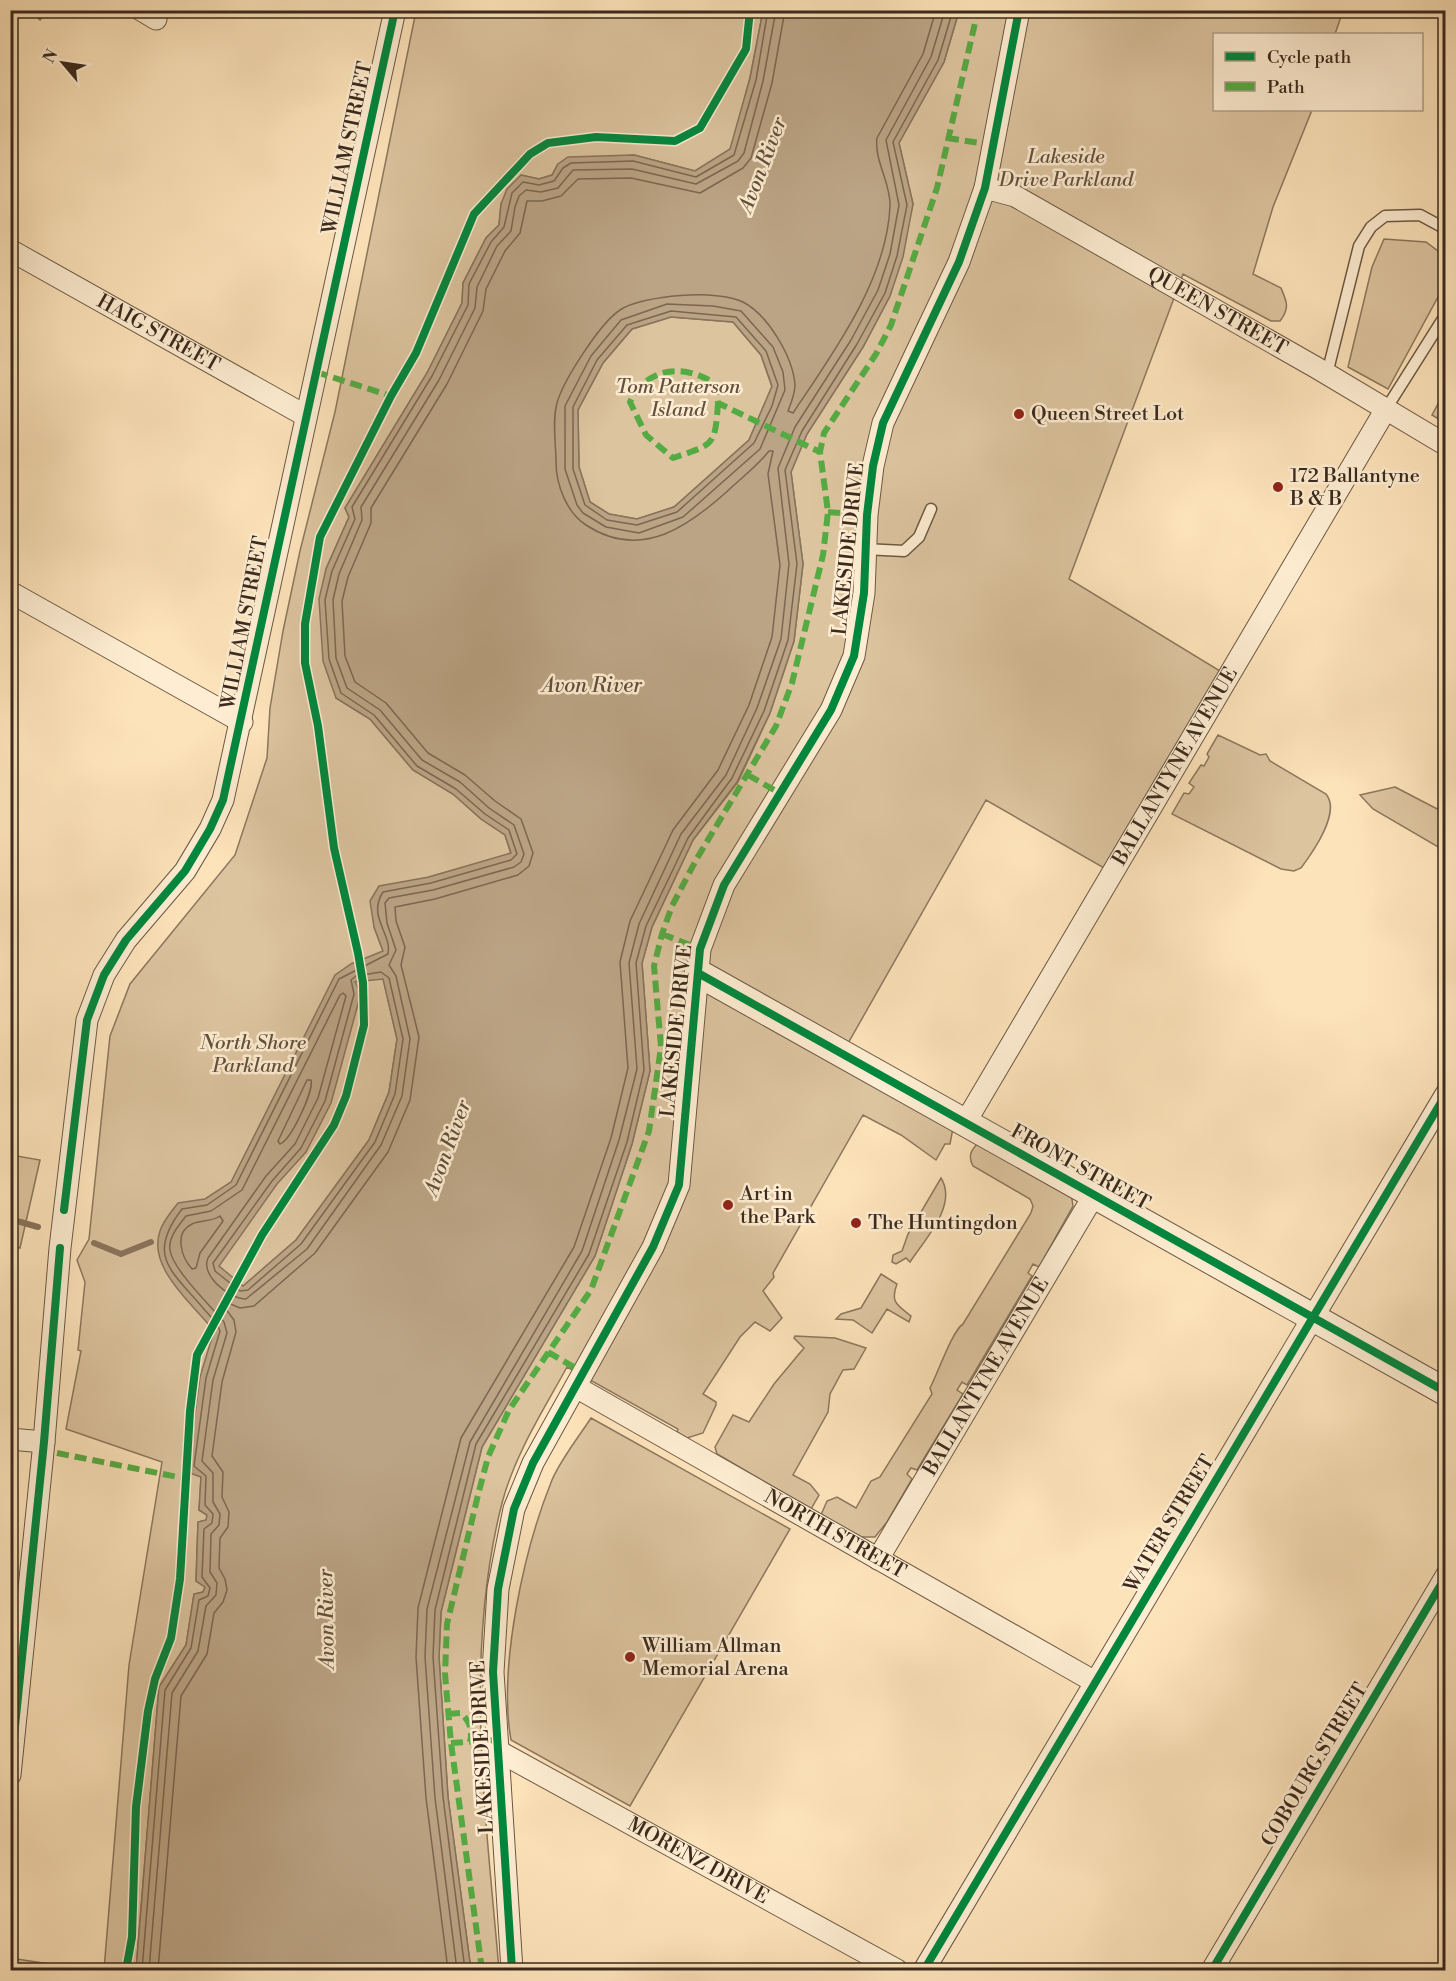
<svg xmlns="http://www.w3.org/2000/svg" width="1456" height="1981" viewBox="0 0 1456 1981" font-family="'Libre Bodoni',serif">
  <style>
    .green { fill: #dcc49f; stroke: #8c775e; stroke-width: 1.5 }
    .water { fill: #bba485; stroke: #88735b; stroke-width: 1.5; fill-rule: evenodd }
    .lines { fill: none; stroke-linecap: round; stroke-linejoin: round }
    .shore { stroke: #7b6751; stroke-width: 1.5 }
    .stream { stroke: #88735b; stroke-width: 6 }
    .service-casing { stroke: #6c5844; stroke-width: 13 }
    .minor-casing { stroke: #6c5844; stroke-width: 23 }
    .tertiary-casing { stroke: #6c5844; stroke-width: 29 }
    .service { stroke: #feedd2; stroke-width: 10 }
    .minor { stroke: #feedd2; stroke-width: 21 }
    .tertiary { stroke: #feedd2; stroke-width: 27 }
    .quiet { stroke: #55ab43; stroke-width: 6; stroke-dasharray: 12 6; stroke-linecap: butt }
    .cycleway-casing { stroke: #feedd2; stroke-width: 11 }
    .cycleway { stroke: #00873e; stroke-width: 8 }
    .poi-dot { fill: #8f2418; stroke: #feedd2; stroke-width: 2 }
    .labels { text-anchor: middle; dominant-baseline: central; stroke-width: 5; stroke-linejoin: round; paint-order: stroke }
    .street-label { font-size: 20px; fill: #3b2a1d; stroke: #feedd2 }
    .park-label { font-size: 20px; font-style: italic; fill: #63503e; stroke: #feedd2 }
    .poi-label { font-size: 20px; fill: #3b2a1d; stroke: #feedd2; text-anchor: start }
    .water-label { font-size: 21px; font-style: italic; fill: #614f3c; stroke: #feedd2 }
  </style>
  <rect width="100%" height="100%" fill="#fde3ba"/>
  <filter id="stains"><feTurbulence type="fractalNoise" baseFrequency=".00333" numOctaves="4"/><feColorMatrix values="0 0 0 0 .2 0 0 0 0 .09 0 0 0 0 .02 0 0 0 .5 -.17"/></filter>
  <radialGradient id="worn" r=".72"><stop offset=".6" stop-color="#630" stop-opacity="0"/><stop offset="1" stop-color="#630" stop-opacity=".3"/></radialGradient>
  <path class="green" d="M29,11l1,-1 32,1 -3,5 -11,-5 -8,9z
    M416,11h347l-13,67 -19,71 -36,22 -61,-16 -76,9 -6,11 -13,4 -18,-4 -20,29 -2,21 -13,13 -23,45 -1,20 -35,70 -82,135 4,9 -23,52 10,129 34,21 43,51 40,24 28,25 24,16 6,19 -82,23 -55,50 9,24v27l14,61 -8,53 -20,48 -73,100 -55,48 -40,189 -2,33 8,5v5l-9,2 -2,59 9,6 -2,5 -9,2 -8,51 -27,42 -23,283h-32l25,-305 33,-203 -96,-33 15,-78 -3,-1 7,-68 -8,-22 12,-21 21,-203 20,-52 105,-129 32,-97 3,-50 13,-77 17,-80 35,-139z
    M959,11h384l-8,23h-121v76h98l-39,97 -20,67 28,14c6,14 9,20 -1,33h-9l-88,-47 -114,305 151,92 -116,197 -118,-68 -148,261 115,67 -3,16h-5l-9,16 -35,-25 -38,-20 -90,158 1,4 -11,14 19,27 -12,13 -15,-9 -15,15 -37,57 13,8v3l-13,28 -16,5 -10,-6 1,-3 -111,-62c-24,44 -52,87 -65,136 -39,152 -16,313 -3,467h-28l-23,-173 -9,-140 2,-45 41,-165 113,-191 37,-112 18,-73 -8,-108 10,-36 41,-87 45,-58 32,-69 24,-72 9,-77 -12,-92 16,-38 56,-87 27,-51 23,-92 -14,-61 45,-81z
    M1384,239l42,3 20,15 -1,27 -57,105 -40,-22 24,-100z
    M671,317l62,5 28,33 11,32 -23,53 -75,67 -37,12 -28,-5 -19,-12 -11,-35 -1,-57 25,-47 29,-34z
    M1445,391l1,32h-1l-13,-8z
    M1218,735l42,20 6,-1 4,7 56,33c15,18 -13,58 -25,74l-7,3 -13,-2 -109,-55 12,-21 5,1 5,-7 -5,-4 12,-18 3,1 5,-9 -2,-3z
    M1395,787l50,26v38l-72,-42 -13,-14z
    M980,1141l91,52 2,13 -34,61 -6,-3 -5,9 4,3 -65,109 -5,-3 -5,8 6,4 -46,76 -6,-2 -4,6 5,5 -25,43 -12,15h-14l-40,-22 6,-14 10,-4 19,11 15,-27 9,-4 52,-83 -2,-6c8,-15 22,-57 33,-64l68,-111 2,-7 -3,-7 -57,-33c-6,-11 -1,-17 7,-25z
    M11,1155l29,5 -20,88 -9,-2z
    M941,1178c17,27 -16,61 -31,84l-4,-4 -10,6 -4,-2 1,-7 9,-4 6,-17z
    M881,1274l16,10c-7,18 0,21 14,32l-2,6 -22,-13 -15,24 -19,-13 -17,-1 5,-5 20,-6z
    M795,1336l40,2 31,10 -12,21 -11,1 -13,24 -2,18 -35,63 17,9 9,11 -8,14 -87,-51 -7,-4 -2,-7 18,-32 16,7 25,-38 30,-36 -10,-10z
    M591,1418l199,111 -160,277 -119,-66c-13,-73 13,-191 41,-260 9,-21 26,-42 39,-62z
    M10,1958l66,10 5,2h-70z"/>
  <path class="water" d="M763,11h196l-15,51 -45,81 14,61 -10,53 -13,39 -27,51 -56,87 -16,38 12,92 -9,77 -24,72 -33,69 -44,58 -41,87 -10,36 8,108 -18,73 -37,112 -113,191 -41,165 -2,45 9,140 23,173h-335l23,-283 27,-42 8,-51 9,-2 2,-5 -9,-6 2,-59 8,-2 1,-5 -8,-5 2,-33 -14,-5 13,-95 14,-46c-21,-27 -67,-63 -54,-100 3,-10 12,-20 18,-28l27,-4 26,-17 104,-207 16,-11 32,-13 -9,-24 -4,-26 9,-15 50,-9 82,-24 -6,-18 -24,-16 -28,-25 -40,-24 -43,-51 -34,-21 -13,-37 -4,-62 7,-30 23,-52 -4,-9 82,-135 35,-70 1,-20 23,-45 13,-13 2,-21 6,-15 14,-14 18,4 13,-4 6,-11 10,-7 66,-2 61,16 35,-22 20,-71zM671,317l62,5 28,33 11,31 -23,54 -75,67 -37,12 -28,-5 -19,-12 -11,-35 -1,-57 25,-47 29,-34zM383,979l14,60 -8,53 -20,48 -73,100 -53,46 -24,-20 58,-82 29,-32 25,-49 30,-110 -6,-11z"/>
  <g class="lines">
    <path class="shore" d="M667,304l46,2 28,5 32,36 10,25 2,18 -25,59 -77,68 -44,16 -33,-6 -23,-14 -6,-8 -12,-36v-63l26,-50 30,-36z
      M671,311l65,6 30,34 12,34 -6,21 -18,37 -77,69 -40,13 -30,-5 -22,-15 -12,-36v-62l24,-47 30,-35z
      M381,972l8,6 14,61 -8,55 -20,48 -74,102 -53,46 -8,1 -25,-20 -2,-8 59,-82 29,-33 24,-47 29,-107 -3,-14 5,-4z
      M311,1080c3,11 -20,60 -31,64l-2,-3 29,-61z
      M220,1216l3,5 -23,32 -4,15 -4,1c-10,-11 -19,-36 0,-45 9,-4 19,-2 28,-8z
      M142,1970l23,-280 26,-42 8,-48 9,-4 2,-8 -8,-11 2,-48 8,-6 1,-9 -8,-9 1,-29 -12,-10 12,-88 14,-47c-3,-9 -11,-16 -17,-23 -32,-38 -57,-52 -21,-99l25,-4 29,-20 103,-206 49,-25c4,-21 -21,-37 -5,-62l48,-9 80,-23 6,-6 -8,-24 -24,-16 -29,-25 -39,-23 -43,-51 -33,-22 -12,-34 -4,-59 7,-29 23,-52 -3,-12 80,-131 36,-71 1,-21 22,-42 13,-15 8,-34 11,-11 16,3 15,-4 9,-13 8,-5 62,-2 63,16 38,-22 22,-75 12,-70
      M149,1970l23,-277 26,-42 8,-45 10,-11 1,-12 -7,-11 1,-38 8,-9 1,-11 -7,-12v-29l-11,-12 11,-81 14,-47 -3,-11c-14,-17 -51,-52 -54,-72 -2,-13 9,-25 16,-34l25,-5 31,-21 98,-195 3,-2 3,3 -28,102 -23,46 -29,32 -58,82c-8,17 21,41 38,41l61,-50 74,-104 21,-49 8,-57 -14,-63 -7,-11 7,-15 -9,-27 -2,-20 4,-5 44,-8 81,-23 7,-5 3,-8 -10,-29 -25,-17 -29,-26 -38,-22 -42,-50 -33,-22 -11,-30 -3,-58 6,-26 23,-54 -1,-13 78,-127 36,-72 2,-21 20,-41 14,-15 4,-24 4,-11 7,-6 15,2 17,-4 15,-18 59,-1 64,15 42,-23 6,-8 19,-72 13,-71
      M158,1970l23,-274 26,-42 7,-41 9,-11 4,-12 -2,-11 -6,-11 1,-30 8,-11 1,-15 -7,-15 1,-25 -11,-16 10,-74 14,-50 -2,-12 -12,-16 4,-2 14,6 14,-2 61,-53 73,-101 22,-52 9,-63 -18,-72 4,-18 -9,-26 -1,-14 40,-8 83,-24 11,-9 4,-13 -12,-34 -26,-18 -30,-26 -37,-22 -42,-50 -31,-21 -10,-26 -3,-55 6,-24 23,-54v-15l76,-124 36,-73 3,-22 19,-38 15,-18 7,-32h15l19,-5 17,-17 53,-1 69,15 43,-25 8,-10 21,-75 13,-73
      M448,1970l-22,-172 -10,-141 2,-49 43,-170 113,-191 37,-109 17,-70 -8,-106 10,-41 43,-91 45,-60 31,-65 23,-68 8,-72 -12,-91 5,-23h-4c-10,13 -24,24 -36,35 -42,39 -91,76 -147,39 -19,-12 -30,-40 -30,-63 0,-18 -4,-41 1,-59 6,-22 43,-80 63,-93 23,-15 98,-21 123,-8 25,13 50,55 52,83 0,9 -4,18 -7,26l5,2c40,-60 94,-133 97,-207 1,-23 -16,-45 -13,-68l46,-84 13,-44
      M457,1970l-22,-172 -10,-141 2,-48 43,-167 112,-191 37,-111 18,-71 -8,-106 10,-39 42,-90 45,-59 31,-67 24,-69 8,-75 -11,-96 17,-41 56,-87 27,-50 12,-36 9,-49 -13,-65 45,-83 14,-47
      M465,1970l-22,-173 -10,-140 2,-47 41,-166 113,-190 38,-112 17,-72 -8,-107 10,-37 42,-88 44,-60 32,-67 24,-71 9,-76 -12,-94 17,-39 55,-87 28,-51 12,-37 10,-51 -14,-63 45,-82 15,-50"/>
    <path class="stream" d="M10,1219l28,8
      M94,1243l27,11 30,-12"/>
    <defs>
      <path id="service" d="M1327,374l32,-128 12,-19 14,-11 35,-1 26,14
        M1386,409l60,-95
        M864,549l40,2 15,-14 12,-28"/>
      <g id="minor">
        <path d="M141,10l15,9"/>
        <path id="s1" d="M985,188l30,8 302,172 129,77"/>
        <path id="s2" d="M10,250l296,166"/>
        <path d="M10,592l232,130"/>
        <path id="s3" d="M965,1123l421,-714"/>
        <path id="s4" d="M576,1387l519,295"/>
        <path d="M10,1439l34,3"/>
        <path id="s5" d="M878,1559l216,-364"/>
        <path id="s6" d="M498,1751l399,219"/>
        <path d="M10,1775l34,-333 16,-194 27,-228 17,-45 22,-35 59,-69 25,-42 13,-29 172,-790"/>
        <path d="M512,1970l-19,-298 5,-83 16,-80 19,-46 120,-216 26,-62 21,-236 24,-64 107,-175 23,-54 10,-63 3,-78 6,-49 10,-43 76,-161 26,-74 34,-178"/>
        <path d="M924,1970l522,-876"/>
        <path d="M1212,1970l234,-394"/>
      </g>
      <path id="tertiary" d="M698,973l748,419"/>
    </defs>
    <use href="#service" class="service-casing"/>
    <use href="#minor" class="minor-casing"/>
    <use href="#tertiary" class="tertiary-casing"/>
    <use href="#service" class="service"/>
    <use href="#minor" class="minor"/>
    <use href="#tertiary" class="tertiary"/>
    <path class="quiet" d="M947,138l33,5
      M316,372l75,24
      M718,403c-3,44 -4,41 -45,55l-27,-23 -16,-33c16,-35 55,-39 85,-18l3,19 102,49
      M828,512l39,3
      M748,775l33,19
      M662,934l38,15
      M548,1352l36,21
      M57,1453l131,26
      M448,1714l13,-1c9,9 12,16 9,29
      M451,1743l45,-3
      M482,1970l-31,-227 -6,-69 2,-50 31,-129 10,-38 21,-47 82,-120 58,-159 12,-84 -7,-81 8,-32 10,-28 24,-46 80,-134 16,-43 31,-128 5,-43 -8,-60 4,-19 52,-79 15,-29 46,-137 41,-178"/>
    <defs>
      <path id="cycleway" d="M698,973l748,419
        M64,1210l23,-190 17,-45 22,-35 59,-69 25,-42 13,-29 172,-790
        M10,1775l34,-333 16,-194
        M126,1970l6,-33 4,-130 12,-96 7,-32 16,-41 9,-59 10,-168 7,-56 65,-120 72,-110 12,-29 18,-71 -1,-42 -5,-30 -24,-105 -16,-122 -13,-63v-39l15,-87 71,-141 25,-43 58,-139 56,-60 18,-11 48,-6 79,4 25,-13 46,-79 4,-39
        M512,1970l-19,-298 5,-83 16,-80 19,-46 120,-216 26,-62 21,-236 24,-64 107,-175 23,-54 10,-63 3,-78 6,-49 10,-43 76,-161 26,-74 34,-178
        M924,1970l522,-876
        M1212,1970l234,-394"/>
    </defs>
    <use href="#cycleway" class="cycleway-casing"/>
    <use href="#cycleway" class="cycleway"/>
  </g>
  <g class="poi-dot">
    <circle cx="1019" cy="414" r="6"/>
    <circle cx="1278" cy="487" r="6"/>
    <circle cx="728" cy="1205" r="6"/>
    <circle cx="856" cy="1223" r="6"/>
    <circle cx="630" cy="1657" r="6"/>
  </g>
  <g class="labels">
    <g class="street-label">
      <text transform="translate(348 148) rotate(-78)">WILLIAM STREET</text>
      <text stroke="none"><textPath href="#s1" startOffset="264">QUEEN STREET</textPath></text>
      <text stroke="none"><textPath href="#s2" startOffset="170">HAIG STREET</textPath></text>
      <text transform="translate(849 549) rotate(-84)">LAKESIDE DRIVE</text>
      <text transform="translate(245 623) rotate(-79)">WILLIAM STREET</text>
      <text stroke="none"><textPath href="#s3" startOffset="414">BALLANTYNE AVENUE</textPath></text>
      <text transform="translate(677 1031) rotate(-84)">LAKESIDE DRIVE</text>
      <text transform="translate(1080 1168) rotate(29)">FRONT STREET</text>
      <text stroke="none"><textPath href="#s5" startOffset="212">BALLANTYNE AVENUE</textPath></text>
      <text transform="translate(1170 1524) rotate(-59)">WATER STREET</text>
      <text stroke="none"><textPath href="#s4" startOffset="298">NORTH STREET</textPath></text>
      <text transform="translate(483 1747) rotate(-93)">LAKESIDE DRIVE</text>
      <text transform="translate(1315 1765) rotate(-59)">COBOURG STREET</text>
      <text stroke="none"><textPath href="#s6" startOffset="228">MORENZ DRIVE</textPath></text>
    </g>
    <g class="park-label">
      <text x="1066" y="157">Lakeside<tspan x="1066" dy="23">Drive Parkland</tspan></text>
      <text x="678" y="387">Tom Patterson<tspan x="678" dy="23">Island</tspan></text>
      <text x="253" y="1043">North Shore<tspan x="253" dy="23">Parkland</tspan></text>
    </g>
    <g class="poi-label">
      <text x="1031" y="414">Queen Street Lot</text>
      <text x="1290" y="476">172 Ballantyne<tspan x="1290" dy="23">B &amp; B</tspan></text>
      <text x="740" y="1194">Art in<tspan x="740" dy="23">the Park</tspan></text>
      <text x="868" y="1223">The Huntingdon</text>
      <text x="642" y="1646">William Allman<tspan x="642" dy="23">Memorial Arena</tspan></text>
    </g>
    <g class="water-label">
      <text transform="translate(763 165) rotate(-69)">Avon River</text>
      <text x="592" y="686">Avon River</text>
      <text transform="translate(448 1148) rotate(-70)">Avon River</text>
      <text transform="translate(327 1619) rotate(-91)">Avon River</text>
    </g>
  </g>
  <rect width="1456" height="1981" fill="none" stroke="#fde3ba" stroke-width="36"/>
  <rect x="12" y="12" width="1432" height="1957" fill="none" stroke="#3b2a1d" stroke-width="3"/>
  <rect x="18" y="18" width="1420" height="1945" fill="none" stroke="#3b2a1d" stroke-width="1.5"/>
  <rect x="1213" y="33" width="210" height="78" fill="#feedd2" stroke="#b09f8a" stroke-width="1.5"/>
  <rect x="1225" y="52" width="30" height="9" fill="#00873e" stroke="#b09f8a" stroke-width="1.5"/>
  <text x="1267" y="63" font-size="18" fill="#3b2a1d">Cycle path</text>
  <rect x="1225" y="82" width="30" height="9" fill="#55ab43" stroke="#b09f8a" stroke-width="1.5"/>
  <text x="1267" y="93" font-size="18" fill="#3b2a1d">Path</text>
  <g transform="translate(63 63) rotate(299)" stroke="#feedd2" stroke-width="4.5" paint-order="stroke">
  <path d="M0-4.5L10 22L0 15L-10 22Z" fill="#3b2a1d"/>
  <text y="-9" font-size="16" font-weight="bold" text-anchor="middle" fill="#3b2a1d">N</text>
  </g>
  <rect width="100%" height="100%" filter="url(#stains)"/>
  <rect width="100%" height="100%" fill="url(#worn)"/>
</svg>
